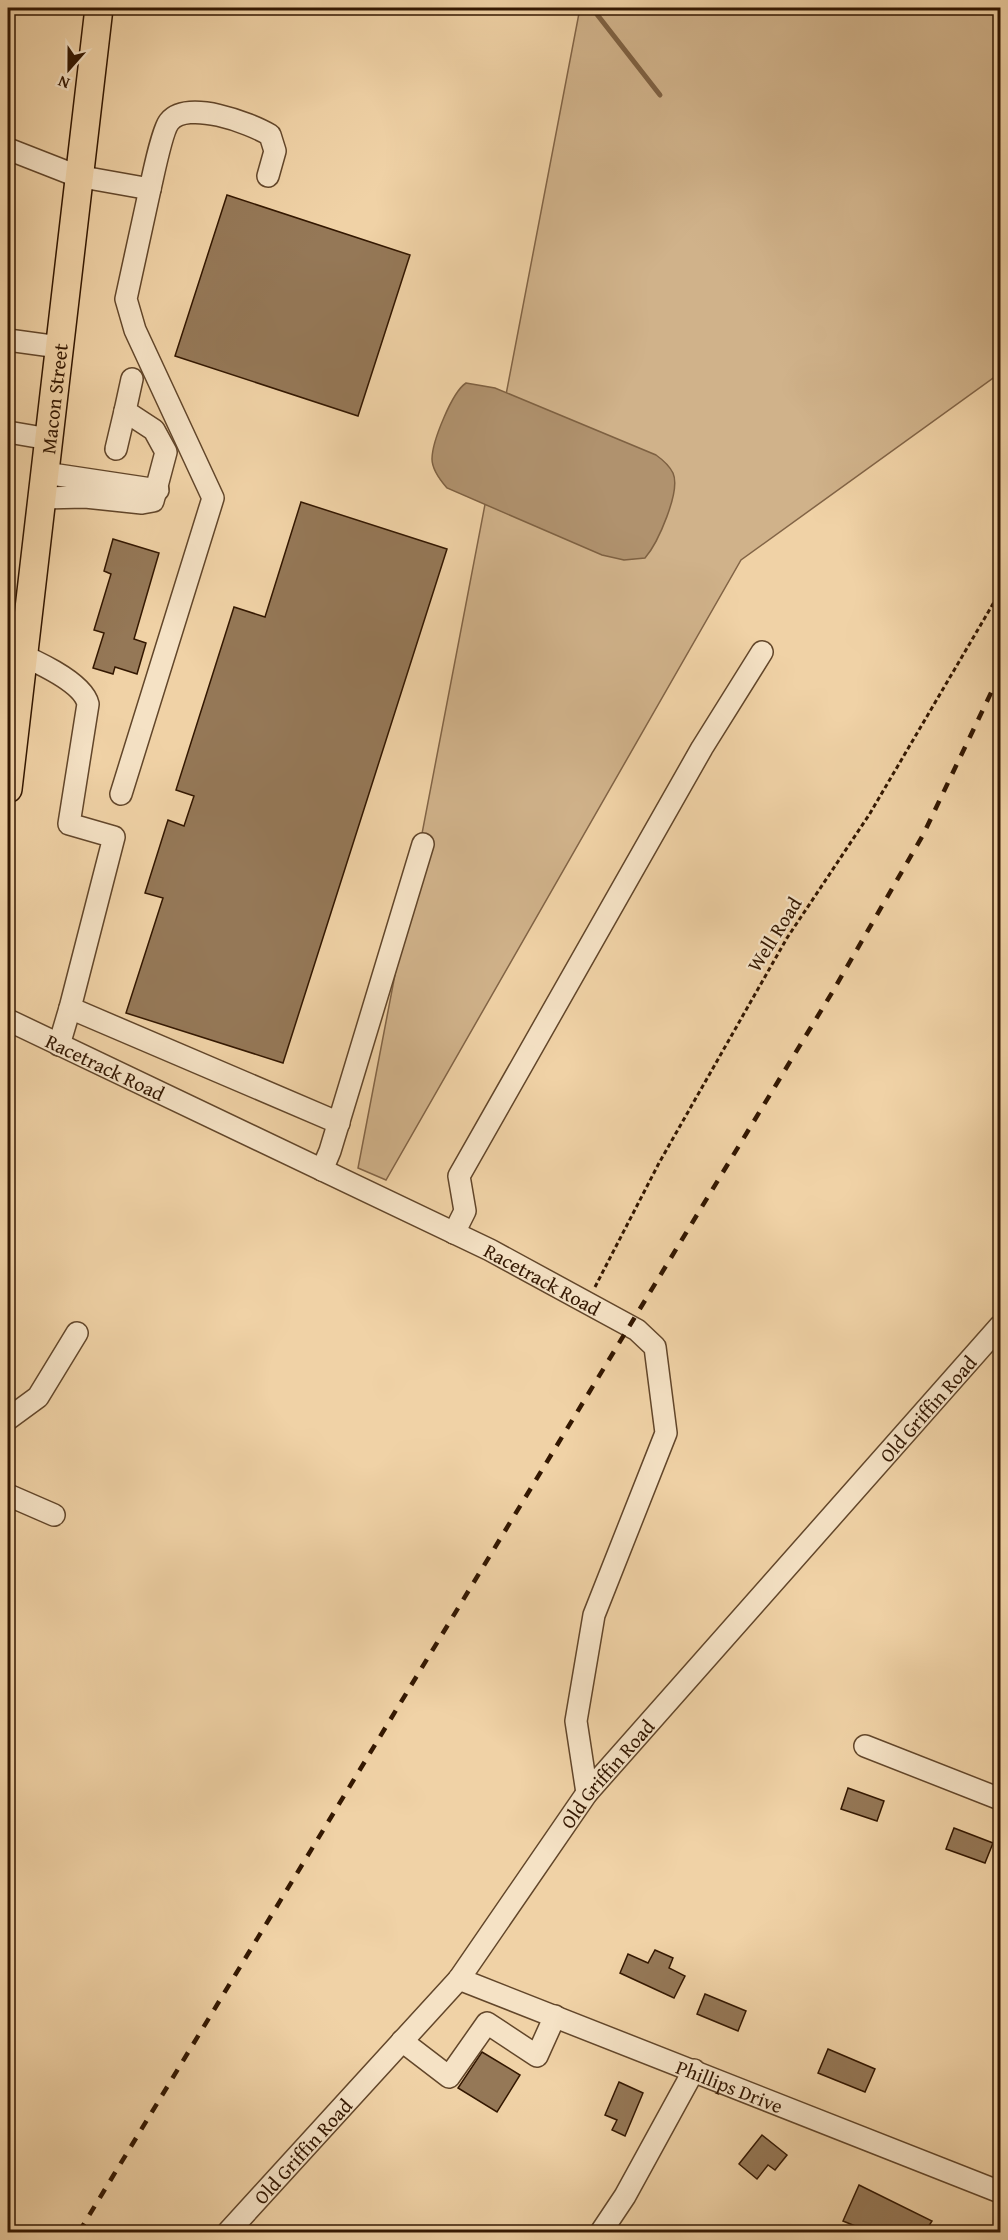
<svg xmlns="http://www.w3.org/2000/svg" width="1008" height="2240" viewBox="0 0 1008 2240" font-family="'Gentium Book Plus',serif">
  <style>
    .green { fill: #d0b28a; stroke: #826446; stroke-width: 1.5 }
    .water { fill: #b0926e; stroke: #7e6142; stroke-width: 1.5 }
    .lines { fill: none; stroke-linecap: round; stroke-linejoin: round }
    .stream { stroke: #7e6142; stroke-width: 5 }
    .building { fill: #957857; stroke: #331701; stroke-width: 1.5 }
    .minor-casing { stroke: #62462a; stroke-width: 24 }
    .major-casing { stroke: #331701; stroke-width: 30 }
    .path { stroke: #331701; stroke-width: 3; stroke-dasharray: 4.5 3; stroke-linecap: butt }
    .minor { stroke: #f5e2c5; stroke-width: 21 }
    .major { stroke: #f0d2a6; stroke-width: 27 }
    .rail { stroke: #331701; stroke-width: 4.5; stroke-dasharray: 10 10; stroke-linecap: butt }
    .labels { text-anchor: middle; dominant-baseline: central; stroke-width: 4.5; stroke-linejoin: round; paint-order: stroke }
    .street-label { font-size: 20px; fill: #331701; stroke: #f5e2c5 }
  </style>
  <rect width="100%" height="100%" fill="#f0d2a6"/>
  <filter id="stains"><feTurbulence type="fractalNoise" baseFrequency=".00333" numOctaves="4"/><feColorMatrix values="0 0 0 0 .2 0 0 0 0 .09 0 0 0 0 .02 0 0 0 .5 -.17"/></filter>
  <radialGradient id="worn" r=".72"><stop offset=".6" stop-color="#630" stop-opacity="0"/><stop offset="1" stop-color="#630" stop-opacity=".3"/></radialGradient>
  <path class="green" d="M580,8h420v365l-259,187 -355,620 -28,-12z"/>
  <path class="water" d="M466,383l29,5 161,67c7,5 13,10 17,18 8,18 -15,70 -28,85l-21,2 -22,-5 -155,-67c-7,-8 -15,-18 -15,-29 0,-17 20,-67 34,-76z"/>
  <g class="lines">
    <path class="stream" d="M592,8l68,87"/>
  </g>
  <path class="building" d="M227,195l183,60 -52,161 -183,-60z
    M301,502l146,47 -164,514 -157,-50 37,-115 -18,-5 23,-73 16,6 10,-30 -18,-6 58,-183 31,10z
    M113,539l46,14 -25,86 12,4 -9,31 -22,-7 -2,7 -20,-6 11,-35 -10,-3 17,-56 -7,-3z
    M848,1788l36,13 -7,20 -36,-12z
    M954,1828l39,15 -8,20 -39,-14z
    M655,1950l18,8 -4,10 16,8 -11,22 -54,-25 8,-19 20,9z
    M705,1994l41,17 -8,20 -41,-17z
    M828,2049l47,20 -10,23 -47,-19z
    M482,2052l38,23 -23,37 -39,-24z
    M619,2082l24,11 -18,43 -13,-6 5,-10 -12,-5z
    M762,2135l25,20 -12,15 -7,-5 -11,14 -18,-15z
    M859,2185l73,36 -7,11h-55l-27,-11z"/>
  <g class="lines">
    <defs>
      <g id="minor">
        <path d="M8,149l69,27 73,13c3,-13 12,-58 19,-67 18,-23 81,1 101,13l5,16 -7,25"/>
        <path d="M8,340l51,7"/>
        <path d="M8,432l41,7"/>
        <path d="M116,449l9,-38"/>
        <path d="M45,473l113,17"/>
        <path d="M42,498l43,-1 57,6 11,-2 13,-49 -12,-22 -29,-19 7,-32"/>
        <path d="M8,649c21,9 75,32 80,55l-19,120 45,13 -44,171 269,115"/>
        <path d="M121,794l92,-296 -78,-168 -9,-31 24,-110"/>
        <path id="s1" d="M8,1020l482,230 147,80 18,17 11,86 -72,182 -18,106 11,72"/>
        <path d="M59,1045l11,-37"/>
        <path d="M322,1170l8,-19 93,-307"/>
        <path d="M454,1233l11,-22 -6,-35 243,-428 60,-96"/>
        <path d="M8,1419l30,-22 39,-64"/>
        <path d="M8,1495l46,20"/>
        <path d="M865,1746l135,53"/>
        <path id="s2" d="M459,1979l541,213"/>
        <path d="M402,2041l47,36 38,-54 50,33 18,-40"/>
        <path id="s3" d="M228,2232l231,-253 128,-186 413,-467"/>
        <path d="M601,2232l24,-36 69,-126"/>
      </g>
      <g id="major">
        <path id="s4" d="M8,789l91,-781"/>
      </g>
    </defs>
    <use href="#minor" class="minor-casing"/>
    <use href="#major" class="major-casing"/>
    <path class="path" d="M595,1287l64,-124 128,-225 82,-123 131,-223"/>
    <use href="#minor" class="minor"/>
    <use href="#major" class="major"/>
    <path class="rail" d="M79,2232l754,-1241 90,-156 77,-161"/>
  </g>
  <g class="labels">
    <g class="street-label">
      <text stroke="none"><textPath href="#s4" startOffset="393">Macon Street</textPath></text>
      <text transform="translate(774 934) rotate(-58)">Well Road</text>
      <text stroke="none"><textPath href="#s1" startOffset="108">Racetrack Road</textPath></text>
      <text stroke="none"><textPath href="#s1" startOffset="594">Racetrack Road</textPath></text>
      <text stroke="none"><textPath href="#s3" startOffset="1082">Old Griffin Road</textPath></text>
      <text stroke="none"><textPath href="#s3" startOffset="596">Old Griffin Road</textPath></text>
      <text stroke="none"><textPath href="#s2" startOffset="291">Phillips Drive</textPath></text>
      <text stroke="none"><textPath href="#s3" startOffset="110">Old Griffin Road</textPath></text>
    </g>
  </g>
  <rect width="1008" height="2240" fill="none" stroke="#f0d2a6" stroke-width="30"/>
  <rect x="9" y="9" width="990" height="2222" fill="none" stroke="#331701" stroke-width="3"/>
  <rect x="15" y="15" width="978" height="2210" fill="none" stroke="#331701" stroke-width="1.5"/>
  <g transform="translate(69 69) rotate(201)" stroke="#f5e2c5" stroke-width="4.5" paint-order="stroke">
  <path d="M0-4.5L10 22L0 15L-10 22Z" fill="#331701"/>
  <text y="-9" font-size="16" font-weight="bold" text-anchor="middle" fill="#331701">N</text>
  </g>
  <rect width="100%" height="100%" filter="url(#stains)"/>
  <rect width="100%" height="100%" fill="url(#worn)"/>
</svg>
